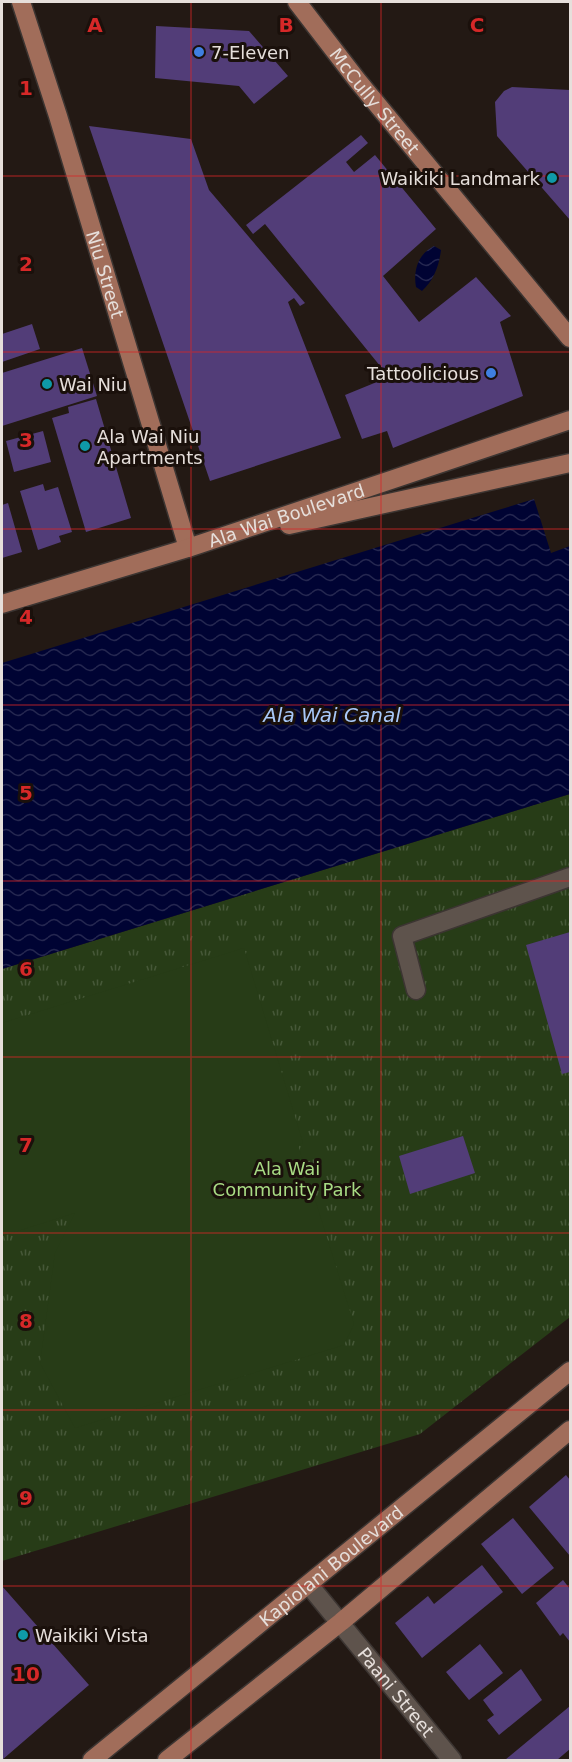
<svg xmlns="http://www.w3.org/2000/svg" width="572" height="1762" viewBox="0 0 572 1762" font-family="'DejaVu Sans',sans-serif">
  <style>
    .park { fill: url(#park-tufts) }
    .garden { fill: #273c17 }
    .water { fill: url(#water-waves) }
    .building { fill: #523d78 }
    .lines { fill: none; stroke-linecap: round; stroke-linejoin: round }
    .minor-casing { stroke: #3c3532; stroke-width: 21 }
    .major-casing { stroke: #3c3532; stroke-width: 21 }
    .minor { stroke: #5e534c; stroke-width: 18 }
    .major { stroke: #a16d5a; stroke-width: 18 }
    .grid { fill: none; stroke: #d62828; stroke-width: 1.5; stroke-opacity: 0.55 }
    .shop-dot { fill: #3f7fe0; stroke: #1a100b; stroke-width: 2 }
    .culture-dot { fill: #0f9aa8; stroke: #1a100b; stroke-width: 2 }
    .labels { text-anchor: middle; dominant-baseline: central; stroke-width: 6; stroke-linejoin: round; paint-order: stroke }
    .poi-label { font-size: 18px; fill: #e6dfdb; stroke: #1a100b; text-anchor: start }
    .street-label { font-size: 18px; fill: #e6dfdb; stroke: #1a100b }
    .park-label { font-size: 18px; fill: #a8db84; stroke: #1a100b }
    .water-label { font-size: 20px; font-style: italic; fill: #a8c8f8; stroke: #1a100b }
    .grid-label { font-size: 20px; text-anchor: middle; font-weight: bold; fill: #d62828; stroke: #1a100b; stroke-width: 6; stroke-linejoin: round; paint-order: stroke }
  </style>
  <defs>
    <pattern id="park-tufts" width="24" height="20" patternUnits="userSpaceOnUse" patternTransform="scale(1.5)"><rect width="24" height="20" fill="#273c17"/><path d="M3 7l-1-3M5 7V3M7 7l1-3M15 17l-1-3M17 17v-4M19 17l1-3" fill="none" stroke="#465838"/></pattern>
    <pattern id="water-waves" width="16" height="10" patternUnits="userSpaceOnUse" patternTransform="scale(1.5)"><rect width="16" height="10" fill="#000333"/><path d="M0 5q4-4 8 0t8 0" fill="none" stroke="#252750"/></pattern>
  </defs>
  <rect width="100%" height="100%" fill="#231914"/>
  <path class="park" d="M570,794v523l-150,117 -418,127v-592z"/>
  <path class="garden" d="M244,948l59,195 -5,2 56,179 -10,21 -269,83 -35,-65 15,-110 20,-40 -73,23v-213z"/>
  <path class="water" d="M434,246l7,4c-2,16 -7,30 -19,41l-6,-4c-3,-16 2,-33 18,-41z
    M534,499l17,54 19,-7v248l-568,175v-306z"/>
  <path class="building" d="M156,26l93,5 39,45 -34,28 -15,-18 -84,-8z
    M512,87l58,3v130l-73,-84 -2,-34 9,-11z
    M89,126l102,13 18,51 96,113 -5,3 -6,-8 -6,4 53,136 -131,43z
    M361,135l7,8 -22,19 8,10 21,-17 61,74 -53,47 36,46 57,-45 35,39 -11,6 23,74 -130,52 -6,-17 -25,8 -17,-44 44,-18 -124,-153 -12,10 -7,-9z
    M32,324l8,25 -38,13v-28z
    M82,348l15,48 -95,30v-53z
    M96,399l35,119 -45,14 -34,-114 17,-5 -1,-6z
    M43,431l8,31 -37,10 -8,-31z
    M43,484l2,7 13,-4 14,45 -13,4 2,6 -23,8 -18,-59z
    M8,503l14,49 -20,6v-53z
    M570,932v140l-8,2 -36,-129z
    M463,1136l12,37 -65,21 -11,-38z
    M566,1475l4,5v76l-41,-49z
    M513,1518l41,50 -32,26 -41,-50z
    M482,1565l21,27 -81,66 -27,-35 33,-27 6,8z
    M563,1580l7,9v53l-7,-9 -3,3 -24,-33z
    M2,1586l87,99 -87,75z
    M480,1644l23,29 -34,27 -23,-28z
    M521,1669l21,31 -43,35 -12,-15 7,-5 -11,-15z
    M570,1706v43l-13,11h-52z"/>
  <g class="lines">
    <defs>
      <g id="minor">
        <path d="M416,990l-14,-54 168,-59"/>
        <path id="s1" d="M309,1585l143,175"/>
      </g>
      <g id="major">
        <path id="s2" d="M21,2l37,114 130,432"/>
        <path id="s3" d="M297,2l60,78 213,258"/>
        <path d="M289,525l281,-62"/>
        <path id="s4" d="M2,604l186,-56 382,-128"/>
        <path id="s5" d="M92,1760l478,-389"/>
        <path d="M167,1760l174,-138 229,-192"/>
      </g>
    </defs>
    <use href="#minor" class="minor-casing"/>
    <use href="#major" class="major-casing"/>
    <use href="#minor" class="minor"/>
    <use href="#major" class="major"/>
  </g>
  <path class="grid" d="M191,2v1758M381,2v1758M2,176h568M2,352h568M2,529h568M2,705h568M2,881h568M2,1057h568M2,1233h568M2,1410h568M2,1586h568"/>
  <g class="shop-dot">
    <circle cx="199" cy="52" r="6"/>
    <circle cx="491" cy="373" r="6"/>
  </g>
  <g class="culture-dot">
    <circle cx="552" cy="178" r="6"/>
    <circle cx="47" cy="384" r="6"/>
    <circle cx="85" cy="446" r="6"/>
    <circle cx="23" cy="1635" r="6"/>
  </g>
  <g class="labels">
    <g class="poi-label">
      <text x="211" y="52">7-Eleven</text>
      <text x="540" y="178" text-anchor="end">Waikiki Landmark</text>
      <text x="479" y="373" text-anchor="end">Tattoolicious</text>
      <text x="59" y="384">Wai Niu</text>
      <text x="97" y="436">Ala Wai Niu<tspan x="97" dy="21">Apartments</tspan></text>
      <text x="35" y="1635">Waikiki Vista</text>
    </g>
    <g class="street-label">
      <text stroke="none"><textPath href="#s3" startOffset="126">McCully Street</textPath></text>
      <text stroke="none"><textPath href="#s2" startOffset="285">Niu Street</textPath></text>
      <text stroke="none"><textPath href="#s4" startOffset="298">Ala Wai Boulevard</textPath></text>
      <text stroke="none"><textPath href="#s5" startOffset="308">Kapiolani Boulevard</textPath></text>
      <text stroke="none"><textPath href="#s1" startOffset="138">Paani Street</textPath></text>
    </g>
    <g class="park-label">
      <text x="287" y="1168">Ala Wai<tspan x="287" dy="21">Community Park</tspan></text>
    </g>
    <g class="water-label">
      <text x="332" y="715">Ala Wai Canal</text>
    </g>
  </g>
  <g class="grid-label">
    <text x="95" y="32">A</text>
    <text x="286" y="32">B</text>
    <text x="477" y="32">C</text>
    <text x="26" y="95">1</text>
    <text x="26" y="271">2</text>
    <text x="26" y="447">3</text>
    <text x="26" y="624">4</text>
    <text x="26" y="800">5</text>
    <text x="26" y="976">6</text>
    <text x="26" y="1152">7</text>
    <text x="26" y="1328">8</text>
    <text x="26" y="1505">9</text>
    <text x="26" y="1681">10</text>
  </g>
  <rect width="572" height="1762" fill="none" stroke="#e6dfdb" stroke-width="6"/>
</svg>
